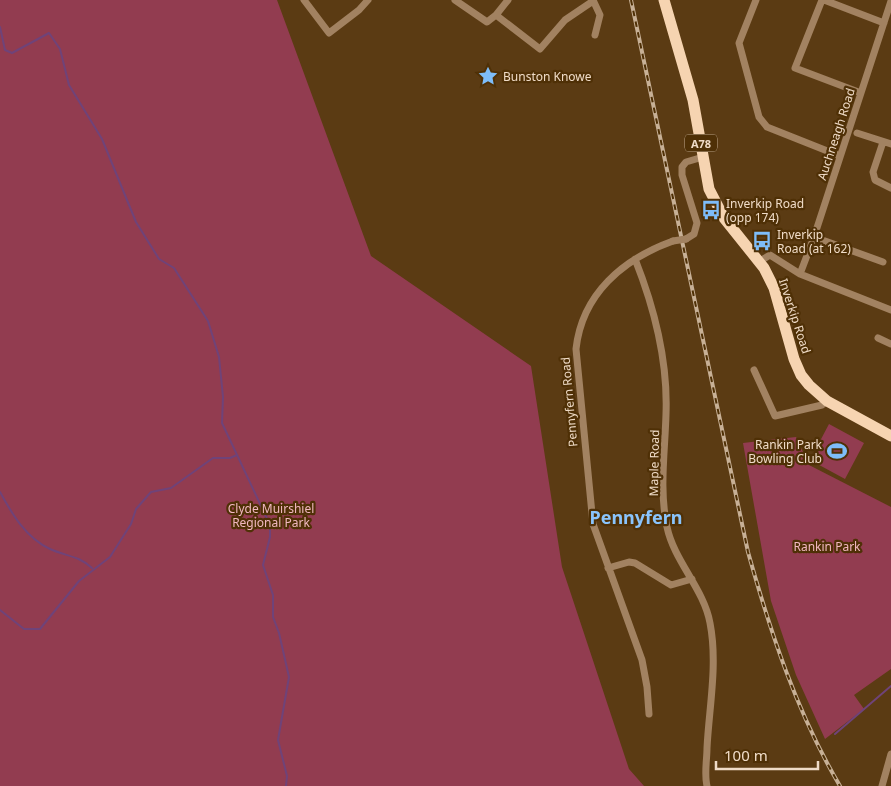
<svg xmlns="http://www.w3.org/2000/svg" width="891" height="786" viewBox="0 0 891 786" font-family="'Noto Sans',sans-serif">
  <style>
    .green { fill: #923c50 }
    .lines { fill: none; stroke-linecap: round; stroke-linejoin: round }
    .stream { stroke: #6f4379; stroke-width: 2 }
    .minor { stroke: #a28261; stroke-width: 7 }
    .trunk { stroke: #f6d4b1; stroke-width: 11 }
    .rail-casing { stroke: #c7b096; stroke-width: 4 }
    .rail { stroke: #4f3006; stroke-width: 2; stroke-dasharray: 5.5; stroke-linecap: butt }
    .minor-bridge { stroke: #a28261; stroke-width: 7 }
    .labels { text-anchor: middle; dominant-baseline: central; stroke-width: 4.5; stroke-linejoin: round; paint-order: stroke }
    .shield { fill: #4f3006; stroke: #c0a88e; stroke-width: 1 }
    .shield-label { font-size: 11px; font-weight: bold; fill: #f0dcc8 }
    .poi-label { font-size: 12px; fill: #f0dcc8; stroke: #4f3006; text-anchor: start }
    .street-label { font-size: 12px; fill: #f0dcc8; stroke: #4f3006 }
    .park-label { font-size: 12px; fill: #f1b8c1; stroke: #4f3006 }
    .district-label { font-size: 18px; font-weight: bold; fill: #8ac4fc; stroke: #4f3006 }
  </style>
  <rect width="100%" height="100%" fill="#5b3b13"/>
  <path class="green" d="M0,0h277l94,256 160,110 31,201 67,202 15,17h-644z
    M829,424l35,19 -19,36 -35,-19z
    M796,437l13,28 82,42v162l-37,26 10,14 -39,30 -29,-64 -25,-74 -28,-158z"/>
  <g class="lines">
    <path class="stream" d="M0,27l5,23 7,3 37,-20 11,16 9,36 33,54 34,83 23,37 15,9 34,53 11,36 4,40 -1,26 48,102v12l-7,28 10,30v22l6,16 10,44 -11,63 9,36 -1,10
      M0,492c12,22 26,46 50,57 15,7 30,7 42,19
      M0,610l24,19h16l39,-48 31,-24 21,-33 5,-15 15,-17 20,-4 42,-30h17l7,-3
      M835,734l56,-48"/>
    <path class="minor" d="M304,0l25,33 30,-23 9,-10
      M455,0l32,22 9,-7 44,34 25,-29 28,-19
      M593,0l7,15 -5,20
      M756,0l-17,43 20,74 8,10 73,29
      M822,0l-27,68 66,25
      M824,0l60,23
      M496,15l12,-15
      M857,133l34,11
      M883,142l-10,30 2,8 16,8
      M814,237l69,25
      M686,239l8,-5 3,-11 -15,-48v-8l4,-5 17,-5
      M635,259c19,48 33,103 31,155 -1,38 -7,75 1,113 7,34 37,62 43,96 8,41 -1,85 -3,125 0,12 -3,26 0,38
      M760,261l10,-6 30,19 91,36
      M800,274l14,-37 77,-236
      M878,338l13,6
      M754,370l21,46 47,-11 5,-4
      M608,568l21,-6 6,1 36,22 21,-6
      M649,714l-2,-27 -5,-27 -49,-136 -17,-175c6,-55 47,-90 97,-108
      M882,786l9,-32"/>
    <path class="trunk" d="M664,0l29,100 16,89 15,29 40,50 10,20 20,71 7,16 8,10 18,16 64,35"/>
    <defs>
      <path id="rail" d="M631,0l117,552c23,82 49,161 92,234"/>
    </defs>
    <use href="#rail" class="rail-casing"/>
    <use href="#rail" class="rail"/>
    <path class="minor-bridge" d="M673,241l13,-2"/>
  </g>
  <defs>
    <symbol id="sight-bare" viewBox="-9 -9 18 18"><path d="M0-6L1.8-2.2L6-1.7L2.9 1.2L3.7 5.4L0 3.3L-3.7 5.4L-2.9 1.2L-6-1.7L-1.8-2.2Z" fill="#7ebdf9" stroke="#4f3006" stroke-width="2.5" paint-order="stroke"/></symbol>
    <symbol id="bus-bare" viewBox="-9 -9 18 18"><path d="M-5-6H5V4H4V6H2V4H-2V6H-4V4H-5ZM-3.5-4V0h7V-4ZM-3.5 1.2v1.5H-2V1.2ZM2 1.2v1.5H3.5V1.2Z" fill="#7ebdf9" stroke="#4f3006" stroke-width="2.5" paint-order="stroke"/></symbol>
    <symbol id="stadium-bare" viewBox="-9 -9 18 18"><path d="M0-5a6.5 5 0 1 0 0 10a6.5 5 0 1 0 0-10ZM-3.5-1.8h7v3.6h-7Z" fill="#7ebdf9" stroke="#4f3006" stroke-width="2.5" paint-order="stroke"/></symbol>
  </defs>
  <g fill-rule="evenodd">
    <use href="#sight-bare" x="474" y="62" width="28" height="28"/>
    <use href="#bus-bare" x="697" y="196" width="28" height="28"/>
    <use href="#bus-bare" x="748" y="227" width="28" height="28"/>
    <use href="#stadium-bare" x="823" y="437" width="28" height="28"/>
  </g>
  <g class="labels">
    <rect class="shield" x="685" y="134.5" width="32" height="17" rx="4"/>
    <g class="shield-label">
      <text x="701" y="143">A78</text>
    </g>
    <g class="poi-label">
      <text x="503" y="76">Bunston Knowe</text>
      <text x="726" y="203">Inverkip Road<tspan x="726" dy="14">(opp 174)</tspan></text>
      <text x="777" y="234">Inverkip<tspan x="777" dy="14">Road (at 162)</tspan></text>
      <text x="822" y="444" text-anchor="end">Rankin Park<tspan x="822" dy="14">Bowling Club</tspan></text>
    </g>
    <g class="street-label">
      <text transform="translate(836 134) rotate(-72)">Auchneagh Road</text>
      <text transform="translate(795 316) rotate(72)">Inverkip Road</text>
      <text transform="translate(569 402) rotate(-95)">Pennyfern Road</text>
      <text transform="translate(654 463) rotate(-89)">Maple Road</text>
    </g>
    <g class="park-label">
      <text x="271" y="508">Clyde Muirshiel<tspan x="271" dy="14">Regional Park</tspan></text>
      <text x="827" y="546">Rankin Park</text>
    </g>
    <g class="district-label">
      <text x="636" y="517">Pennyfern</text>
    </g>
  </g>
  <path d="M716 761v8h102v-8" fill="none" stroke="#f0dcc8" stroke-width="2.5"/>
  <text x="724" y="761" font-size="15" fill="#f0dcc8" stroke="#4f3006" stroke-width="4" paint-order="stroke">100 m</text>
</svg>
